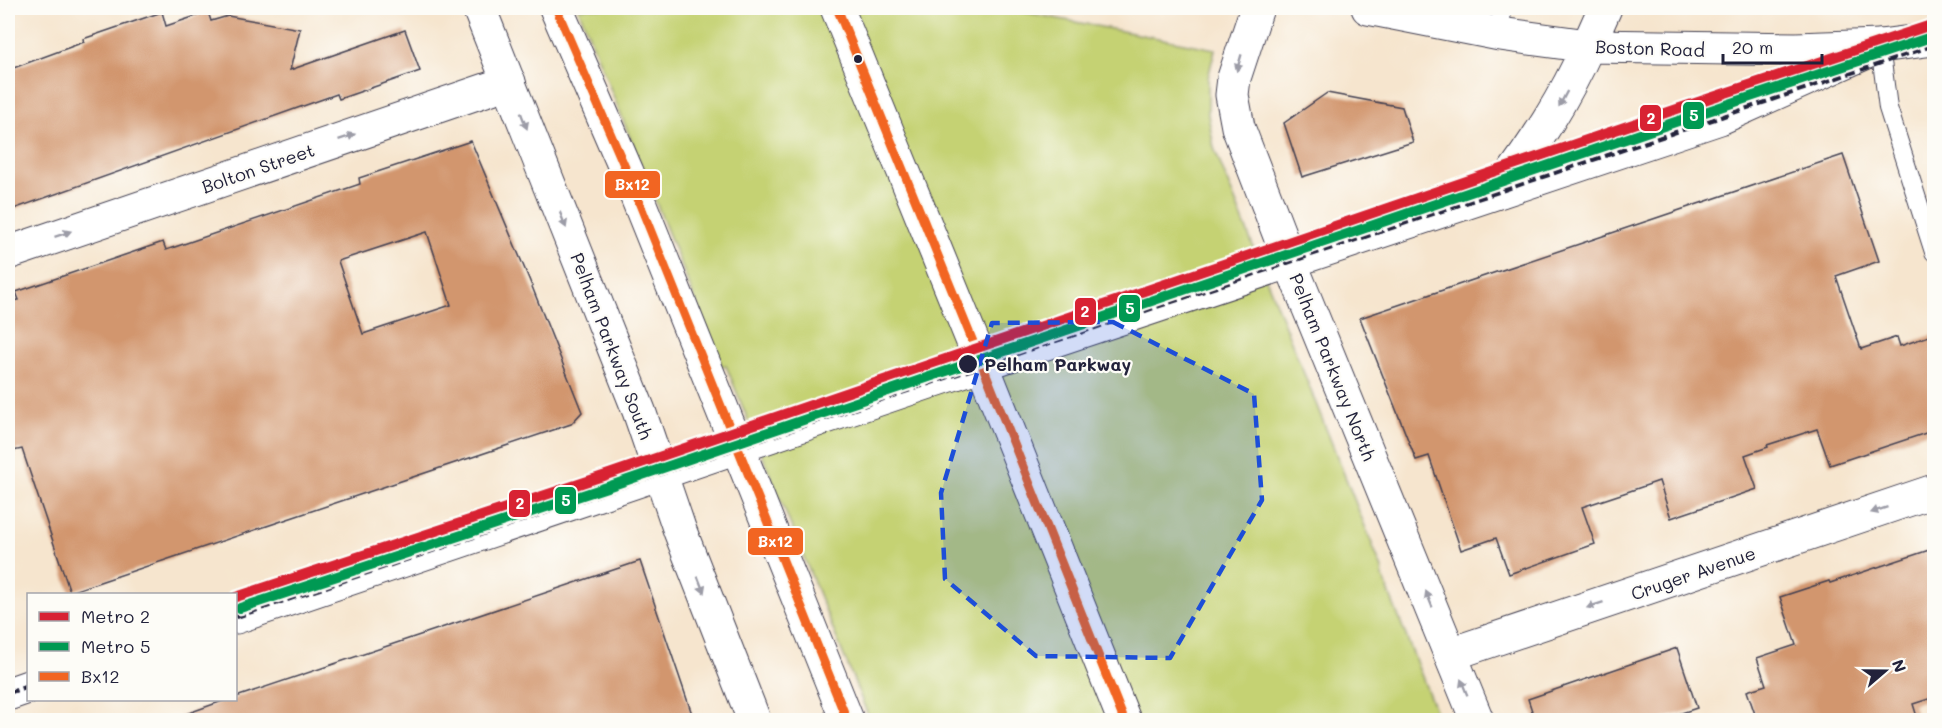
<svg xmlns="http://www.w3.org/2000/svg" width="1942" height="728" viewBox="0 0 1942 728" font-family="Mali,sans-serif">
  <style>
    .green { fill: #c5d273; stroke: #747a57; stroke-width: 1.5 }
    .building { fill: #d2966e; fill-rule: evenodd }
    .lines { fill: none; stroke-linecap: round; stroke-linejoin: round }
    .service-casing { stroke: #423f51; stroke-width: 20 }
    .minor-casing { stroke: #423f51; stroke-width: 35 }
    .tertiary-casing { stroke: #423f51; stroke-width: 35 }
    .secondary-casing { stroke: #423f51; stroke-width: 35 }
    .primary-casing { stroke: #423f51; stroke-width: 35 }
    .service { stroke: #fff; stroke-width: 18 }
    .minor { stroke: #fff; stroke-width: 33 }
    .tertiary { stroke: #fff; stroke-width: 33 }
    .secondary { stroke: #fff; stroke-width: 33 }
    .primary { stroke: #fff; stroke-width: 33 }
    .rail { stroke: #22223b; stroke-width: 4.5; stroke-dasharray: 9 4.5; stroke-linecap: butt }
    .bus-1-casing { stroke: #fdfcf7; stroke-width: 14 }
    .bus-1 { stroke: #f26522; stroke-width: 9 }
    .metro-1-casing { stroke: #fdfcf7; stroke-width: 15 }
    .metro-2-casing { stroke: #fdfcf7; stroke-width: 15 }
    .metro-1 { stroke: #d82233; stroke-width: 10 }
    .metro-2 { stroke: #009952; stroke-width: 10 }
    .oneway { fill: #9c9ca7 }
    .marked { fill: #1d4ed8; fill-opacity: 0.2; stroke: #1d4ed8; stroke-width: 4.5; stroke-dasharray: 12 8; stroke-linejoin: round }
    .bus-dot { fill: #22223b; stroke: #fdfcf7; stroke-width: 2 }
    .labels { text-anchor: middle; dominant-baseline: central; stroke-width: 4.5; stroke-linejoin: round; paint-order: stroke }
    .street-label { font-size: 18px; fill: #22223b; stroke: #fdfcf7 }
    .stop-label { font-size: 18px; font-weight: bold; fill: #22223b; stroke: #fdfcf7; text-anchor: start }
    .line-badge { stroke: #fdfcf7; stroke-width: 2 }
    .badge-label { font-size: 16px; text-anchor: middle; font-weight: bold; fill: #fff }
  </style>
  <rect width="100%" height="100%" fill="#fdfcf7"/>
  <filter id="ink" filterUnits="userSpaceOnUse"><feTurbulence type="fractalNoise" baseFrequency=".0167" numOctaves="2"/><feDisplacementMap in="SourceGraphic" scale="12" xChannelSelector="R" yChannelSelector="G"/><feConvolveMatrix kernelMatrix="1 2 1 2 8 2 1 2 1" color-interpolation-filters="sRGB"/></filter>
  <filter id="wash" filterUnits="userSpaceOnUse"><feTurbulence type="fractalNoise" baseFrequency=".008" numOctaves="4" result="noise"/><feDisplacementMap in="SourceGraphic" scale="24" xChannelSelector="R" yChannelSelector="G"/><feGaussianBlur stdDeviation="1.35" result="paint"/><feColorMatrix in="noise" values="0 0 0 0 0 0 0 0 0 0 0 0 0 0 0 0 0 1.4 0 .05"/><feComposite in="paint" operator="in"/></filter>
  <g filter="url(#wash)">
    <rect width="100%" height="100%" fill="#f6e5ce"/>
    <path class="green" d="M578,8h425l212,41 -7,29v37l6,33 168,421 1,8 56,143h-569l-144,-354 -4,1z"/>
    <g id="blocks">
      <path class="building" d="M162,12l4,14 42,-14 3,9 17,-5 72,13 -10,41 115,-40 15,41 -81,28 -2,-5 -329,117v-141l76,-28 -1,-3z
        M1327,93l75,14 11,35 -111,35 -18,-54z
        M471,141l58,138 53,133 -11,12 -501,168 -48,-143 -14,3v-150l11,-2 -3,-8 147,-50 3,8 194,-66 -1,-6zM427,232l24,73 -88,29 -25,-73z
        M1843,155l36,106 -43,15 25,73 36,-12 3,9 35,-12v96l-105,35 -13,-36 -50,16 1,2 -23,8 12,34 -86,29 -12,-37 -35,12 -42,14 13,37 -86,30 -13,-36 -35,12 -32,-94 -13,4 -56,-142z
        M1935,548v149l-22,7 5,16h-161l-10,-29 19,-6 -9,-27 39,-13 -16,-48 49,-16 1,2z
        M640,561l54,159h-514v-4l48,-17h8v-2z
        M1677,648l20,60 -37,12h-125l-7,-21z"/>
    </g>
  </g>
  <g filter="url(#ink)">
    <use href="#blocks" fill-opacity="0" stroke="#423f51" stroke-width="1.5"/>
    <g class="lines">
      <defs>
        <path id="service" d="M1500,34l2,-26
          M1880,46l8,62 46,144"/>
        <path id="minor" d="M1588,46l17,-38
          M8,253l501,-171
          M1451,654l483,-163"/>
        <path id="tertiary" d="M479,8l160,403 41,120 74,189
          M1257,8l-23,70 -2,17 6,32 52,135 187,458"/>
        <path id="secondary" d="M236,617l702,-238 782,-261 160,-72
          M8,694l20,-7"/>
        <path id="primary" d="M556,8l71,164 220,548
          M837,8l145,356 142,356
          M1368,8l132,26 88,12 208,3 84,-3 54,-7
          M1500,191c35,-47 64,-91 88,-145"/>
      </defs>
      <use href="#service" class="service-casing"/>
      <use href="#minor" class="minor-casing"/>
      <use href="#tertiary" class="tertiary-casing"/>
      <use href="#secondary" class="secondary-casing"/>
      <use href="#primary" class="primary-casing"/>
      <use href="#service" class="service"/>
      <use href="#minor" class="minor"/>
      <use href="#tertiary" class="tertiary"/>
      <use href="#secondary" class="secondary"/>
      <use href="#primary" class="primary"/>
      <path class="rail" d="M236,617l1698,-572
        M8,693l20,-7"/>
      <defs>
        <path id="bus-1" d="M556,8l71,164 220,548
          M837,8l145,356 142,356"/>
      </defs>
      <use href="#bus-1" class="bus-1-casing"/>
      <use href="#bus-1" class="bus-1"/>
      <defs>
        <path id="metro-1" d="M236,597l370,-122 1074,-367 254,-84"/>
        <path id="metro-2" d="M240,608l370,-122 1074,-367 250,-83"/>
      </defs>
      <use href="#metro-1" class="metro-1-casing"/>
      <use href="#metro-2" class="metro-2-casing"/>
      <use href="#metro-1" class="metro-1"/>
      <use href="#metro-2" class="metro-2"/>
    </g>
    <defs><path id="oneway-solid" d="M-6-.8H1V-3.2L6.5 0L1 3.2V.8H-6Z" transform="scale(1.5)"/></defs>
    <g class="oneway">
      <use href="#oneway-solid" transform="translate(1239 63) rotate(106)"/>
      <use href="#oneway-solid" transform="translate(1563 99) rotate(118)"/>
      <use href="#oneway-solid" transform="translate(524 121) rotate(69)"/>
      <use href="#oneway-solid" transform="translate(347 137) rotate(-19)"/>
      <use href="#oneway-solid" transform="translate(563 220) rotate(68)"/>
      <use href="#oneway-solid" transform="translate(63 234) rotate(-19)"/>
      <use href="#oneway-solid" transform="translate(1879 510) rotate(161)"/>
      <use href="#oneway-solid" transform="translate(701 585) rotate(69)"/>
      <use href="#oneway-solid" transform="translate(1429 599) rotate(-112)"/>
      <use href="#oneway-solid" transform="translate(1595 605) rotate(161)"/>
      <use href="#oneway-solid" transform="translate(1464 687) rotate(-112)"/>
    </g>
  </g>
  <path class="marked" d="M1113,322l141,72 8,106 -92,158 -134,-2 -91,-77 -4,-86 51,-170z"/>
  <g class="bus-dot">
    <circle cx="858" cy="59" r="5"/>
    <circle cx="968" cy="364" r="10"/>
  </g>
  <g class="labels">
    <g class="street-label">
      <text transform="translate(1650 48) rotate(2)">Boston Road</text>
      <text transform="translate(258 168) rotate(-19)">Bolton Street</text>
      <text transform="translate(612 346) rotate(69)">Pelham Parkway South</text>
      <text transform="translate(1333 367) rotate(68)">Pelham Parkway North</text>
      <text transform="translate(1693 573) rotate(-19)">Cruger Avenue</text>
    </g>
    <g class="stop-label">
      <text x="984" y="364">Pelham Parkway</text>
    </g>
  </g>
  <g class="line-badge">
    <rect x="1682" y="101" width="23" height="29" rx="6" fill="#009952"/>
    <rect x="1639" y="104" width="23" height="28" rx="6" fill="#d82233"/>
    <rect x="604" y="170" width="57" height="29" rx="6" fill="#f26522"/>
    <rect x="1118" y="294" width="23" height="29" rx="6" fill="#009952"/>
    <rect x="1074" y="297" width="23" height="29" rx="6" fill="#d82233"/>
    <rect x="554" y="486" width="23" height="29" rx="6" fill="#009952"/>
    <rect x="508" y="489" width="23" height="29" rx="6" fill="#d82233"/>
    <rect x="747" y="527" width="57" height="29" rx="6" fill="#f26522"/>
  </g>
  <g class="badge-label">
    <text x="1694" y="121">5</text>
    <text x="1651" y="124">2</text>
    <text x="632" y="190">Bx12</text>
    <text x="1130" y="314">5</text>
    <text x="1085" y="317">2</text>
    <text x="566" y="506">5</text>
    <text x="520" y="509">2</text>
    <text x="775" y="547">Bx12</text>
  </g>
  <rect width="1942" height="728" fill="none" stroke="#fdfcf7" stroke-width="30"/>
  <rect x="27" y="593" width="210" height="108" fill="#fdfcf7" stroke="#a5a5ac" stroke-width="1.5"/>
  <rect x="39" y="612" width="30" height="9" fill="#d82233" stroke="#a5a5ac" stroke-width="1.5"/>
  <text x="81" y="623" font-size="18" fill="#22223b">Metro 2</text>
  <rect x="39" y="642" width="30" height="9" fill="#009952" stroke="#a5a5ac" stroke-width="1.5"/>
  <text x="81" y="653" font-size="18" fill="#22223b">Metro 5</text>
  <rect x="39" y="672" width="30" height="9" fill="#f26522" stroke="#a5a5ac" stroke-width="1.5"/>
  <text x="81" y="683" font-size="18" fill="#22223b">Bx12</text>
  <g transform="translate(1885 671) rotate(70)" stroke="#fdfcf7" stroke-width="4.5" paint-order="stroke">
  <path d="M0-4.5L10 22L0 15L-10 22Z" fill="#22223b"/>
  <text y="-9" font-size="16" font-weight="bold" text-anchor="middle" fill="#22223b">N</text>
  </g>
  <path d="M1723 54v9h99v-9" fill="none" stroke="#22223b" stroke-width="3"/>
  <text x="1732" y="54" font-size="18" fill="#22223b" stroke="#fdfcf7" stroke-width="4.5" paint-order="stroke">20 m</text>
</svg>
